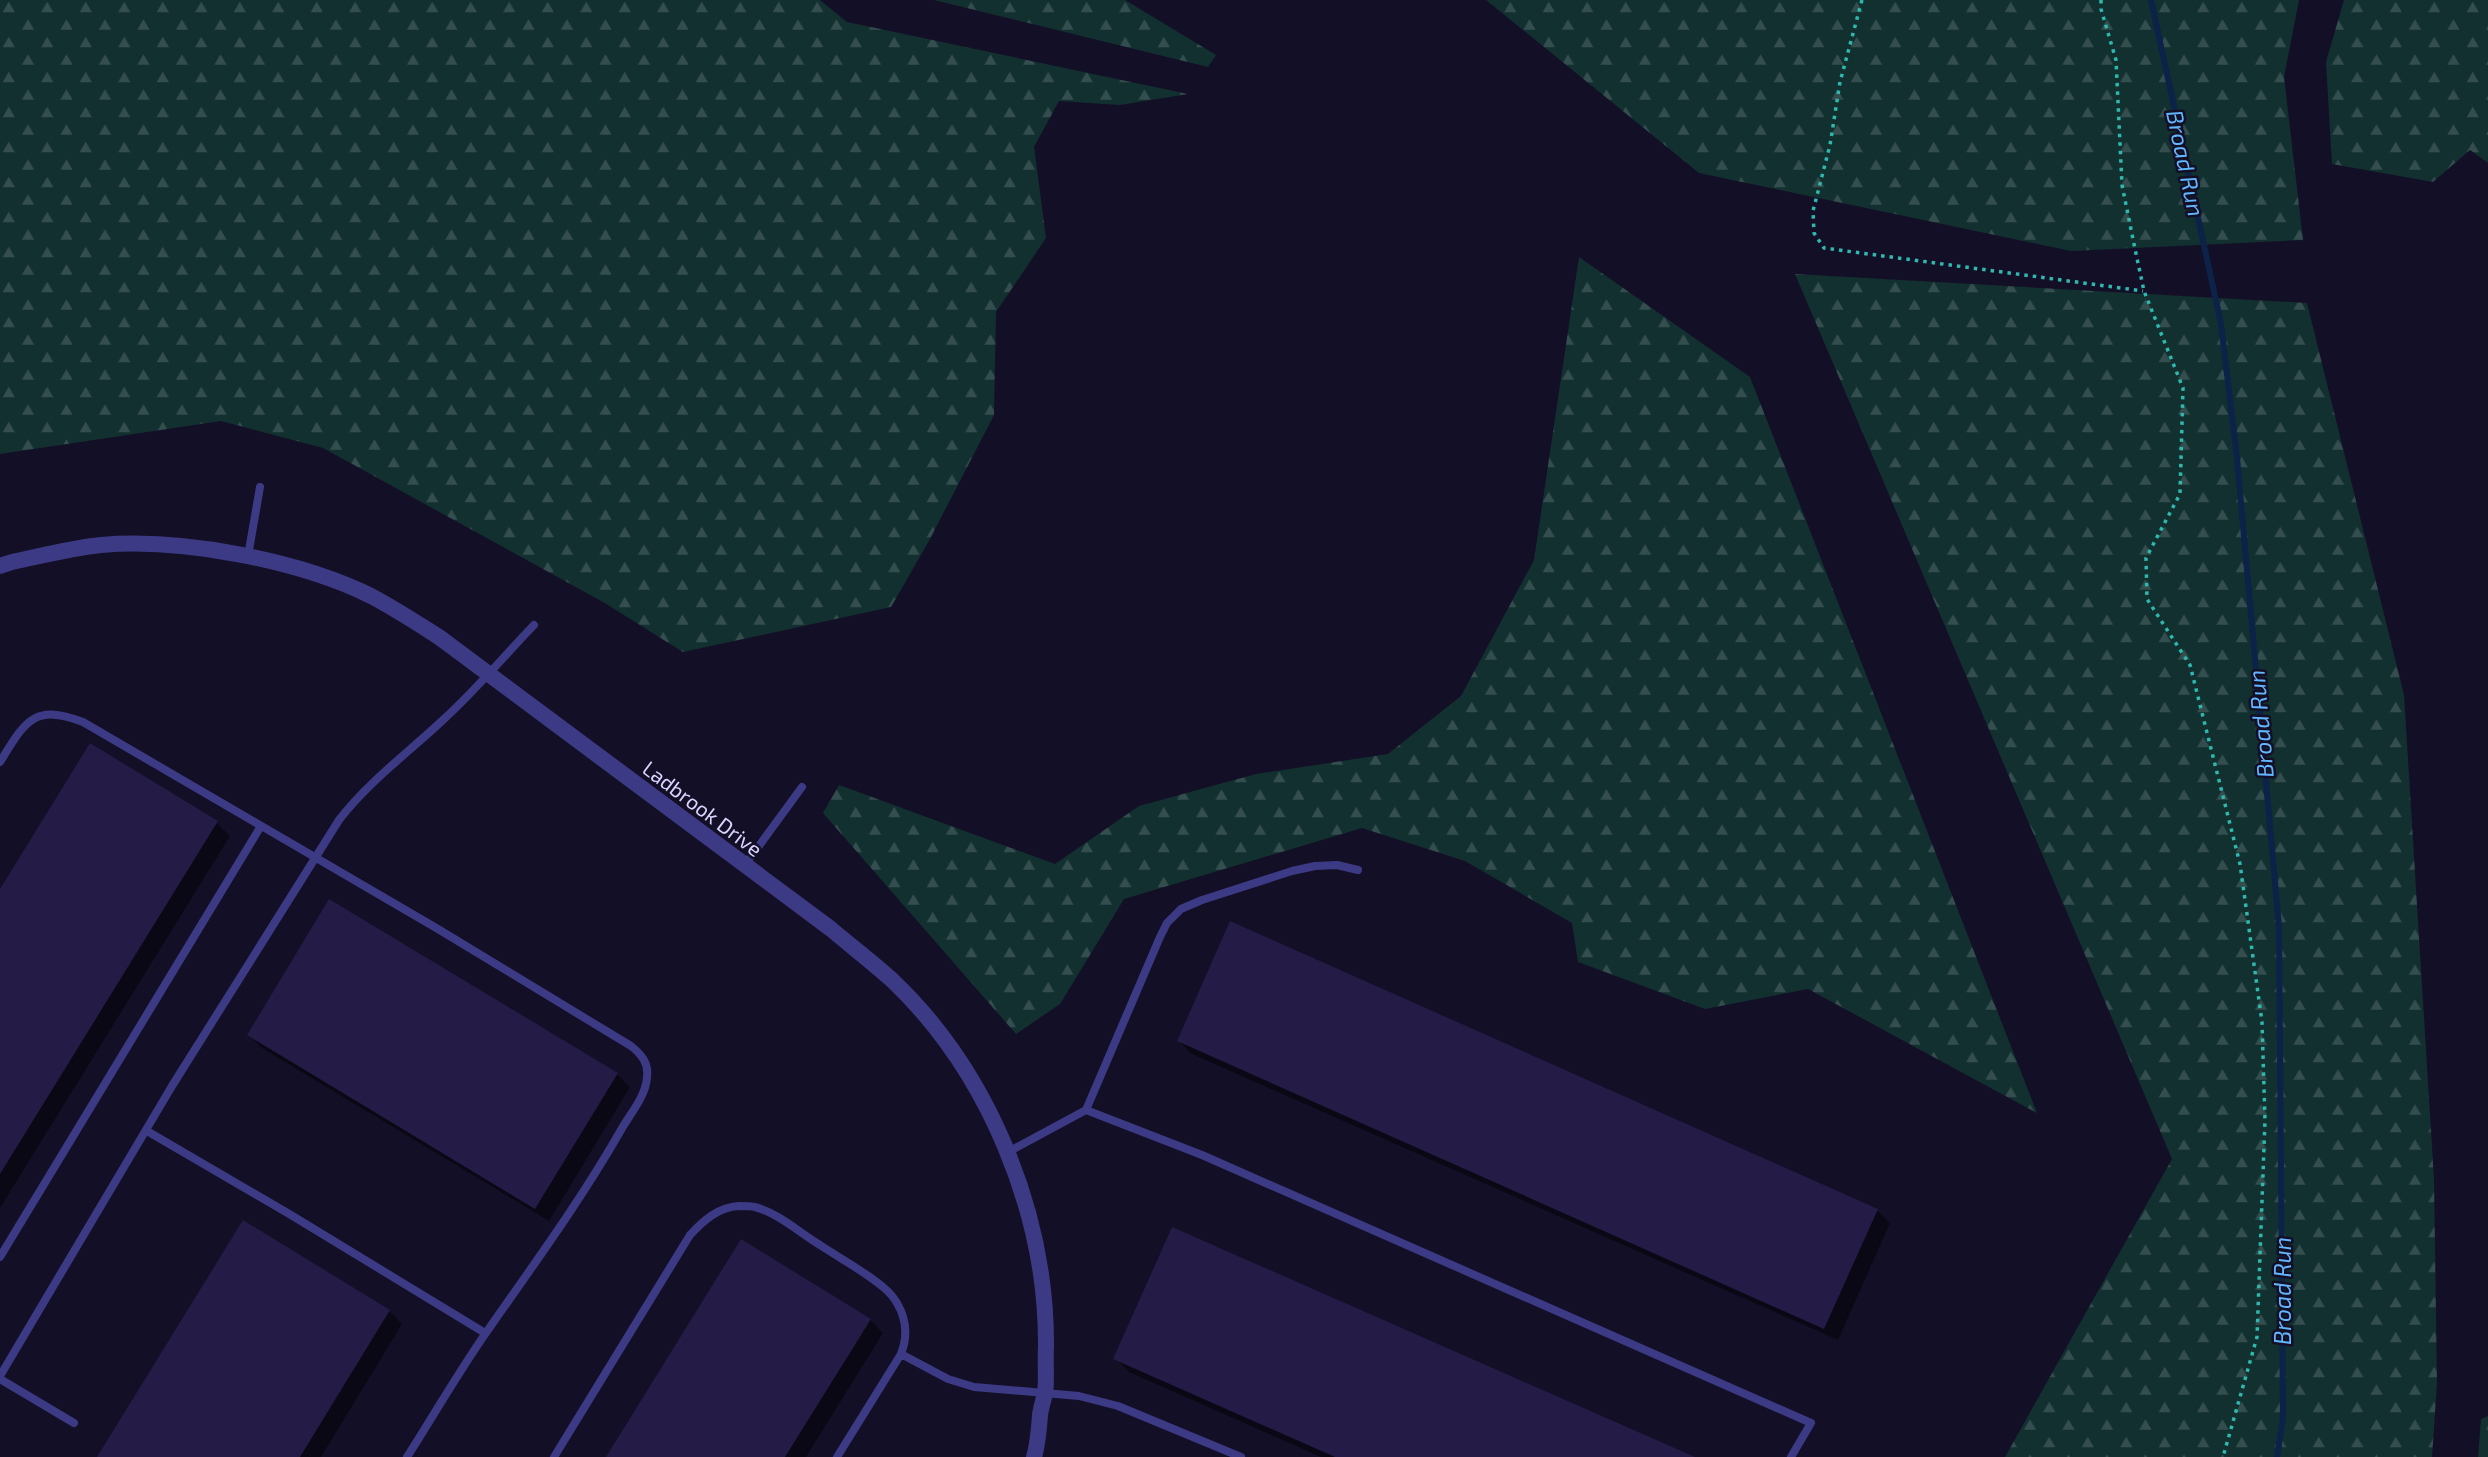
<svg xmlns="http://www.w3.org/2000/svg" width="2488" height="1457" viewBox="0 0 2488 1457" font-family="'Exo 2',sans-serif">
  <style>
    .forest { fill: url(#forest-firs) }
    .shadow { fill: #0007 }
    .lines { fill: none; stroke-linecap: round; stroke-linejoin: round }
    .stream { stroke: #0c2248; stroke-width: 6 }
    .building { fill: #241b47 }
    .path { stroke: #2fb8b0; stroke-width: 3.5; stroke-dasharray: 3.5 5; stroke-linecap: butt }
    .lane { stroke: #3d3a85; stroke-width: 8 }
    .street { stroke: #3d3a85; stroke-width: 16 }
    .labels { text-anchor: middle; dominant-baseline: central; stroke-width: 5; stroke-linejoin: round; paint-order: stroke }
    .street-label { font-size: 21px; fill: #d9d4ff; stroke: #130f26 }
    .water-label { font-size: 23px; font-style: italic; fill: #62b6ff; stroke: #130f26 }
  </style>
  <defs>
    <pattern id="forest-firs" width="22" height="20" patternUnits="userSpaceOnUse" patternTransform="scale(1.75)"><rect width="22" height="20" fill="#12302f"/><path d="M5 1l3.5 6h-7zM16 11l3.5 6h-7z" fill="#344d4e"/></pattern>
  </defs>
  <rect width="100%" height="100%" fill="#130f26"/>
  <path class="forest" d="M0,0h820l27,22 341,72 -68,11 -61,-4 -25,46 12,91 -50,74 -2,103 -64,124 -39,68 -208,45 -80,-50 -280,-154 -102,-27 -221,33z
    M934,0h191l91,55 -8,12z
    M1486,0h813l-15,77 19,163 -232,11 -372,-78z
    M2344,0h144v163l-18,-13 -37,32 -101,-18 -6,-102z
    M1579,257l171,120 287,736 -229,-124 -103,20 -127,-47 -6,-39 -107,-62 -103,-33 -238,71 -64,105 -44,30 -193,-221 16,-28 216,79 84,-58 117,-32 132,-20 73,-58 73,-136z
    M1795,274l512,29 97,392 30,484 3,204 -5,74h-427l167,-298z
    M2488,1416v41h-10l3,-38z"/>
  <path class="shadow" d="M217,823l13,13 -230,372v-316z
    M249,1035l368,39 13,13 -81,134 -287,-173z
    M1179,1041l698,169 13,13 -52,117 -646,-286z
    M389,1311l13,13 -81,133h-221z
    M870,1320l13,13 -77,124h-198z
    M1116,1359l575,98h-370l-192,-85z"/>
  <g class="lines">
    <path class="stream" d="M2151,0l70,324 16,134 42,469 4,491 -6,39"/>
  </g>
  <path class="building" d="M90,743l128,78 -218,353v-285z
    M329,899l289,174 -83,136 -288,-174z
    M1230,921l648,288 -54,120 -647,-288z
    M243,1220l147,90 -90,147h-203z
    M1172,1227l523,230h-360l-222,-98z
    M741,1239l130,80 -86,138h-179z"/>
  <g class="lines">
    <path class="path" d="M1862,0l-22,82 -10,63 -17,66 1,22 10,15 319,43
      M2101,0v9l15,51 6,125 13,64 9,42 39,97 -3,106 -34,64 1,41 43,66 50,199 22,158 3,98 -8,217 -34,120"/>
    <path class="lane" d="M248,556l12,-69
      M0,762c25,-40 33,-59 83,-40l355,207 193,117c10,8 18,17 16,31 -1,19 -17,37 -26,53 -40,70 -87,134 -133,200 -29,41 -54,85 -81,127
      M745,865l57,-78
      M1086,1110l116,45 609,268 -20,34
      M147,1131l144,84 194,118
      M1008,1152l78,-42 74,-173 7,-14 14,-14 21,-9 90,-29 23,-5 22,-1 21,5
      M0,1257l261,-431
      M901,1354l47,25 26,8 105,9 39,10 123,51
      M0,1376l172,-290 167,-266c30,-39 69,-67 105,-101 32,-29 60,-63 90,-94
      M0,1379l74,44
      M554,1457l136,-222c13,-14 28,-28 49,-29 5,0 12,0 16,1 23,6 45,26 65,38 21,14 44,26 63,42 5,4 11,11 14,16 10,17 11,33 4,51l-64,103"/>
    <path class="street" d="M0,566l12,-4c29,-6 59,-14 89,-17 80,-7 197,15 270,51 23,12 46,27 68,41l392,292c20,17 41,33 61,51 97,92 155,234 154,367 -1,15 1,32 -1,47 -2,7 -4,14 -5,21 -1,14 -2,29 -6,42"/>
  </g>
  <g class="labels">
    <g class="street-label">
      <text transform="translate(703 808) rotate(37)">Ladbrook Drive</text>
    </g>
    <g class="water-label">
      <text transform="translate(2186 163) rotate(78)">Broad Run</text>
      <text transform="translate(2260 724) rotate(-95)">Broad Run</text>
      <text transform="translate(2282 1291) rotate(-90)">Broad Run</text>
    </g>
  </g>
</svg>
